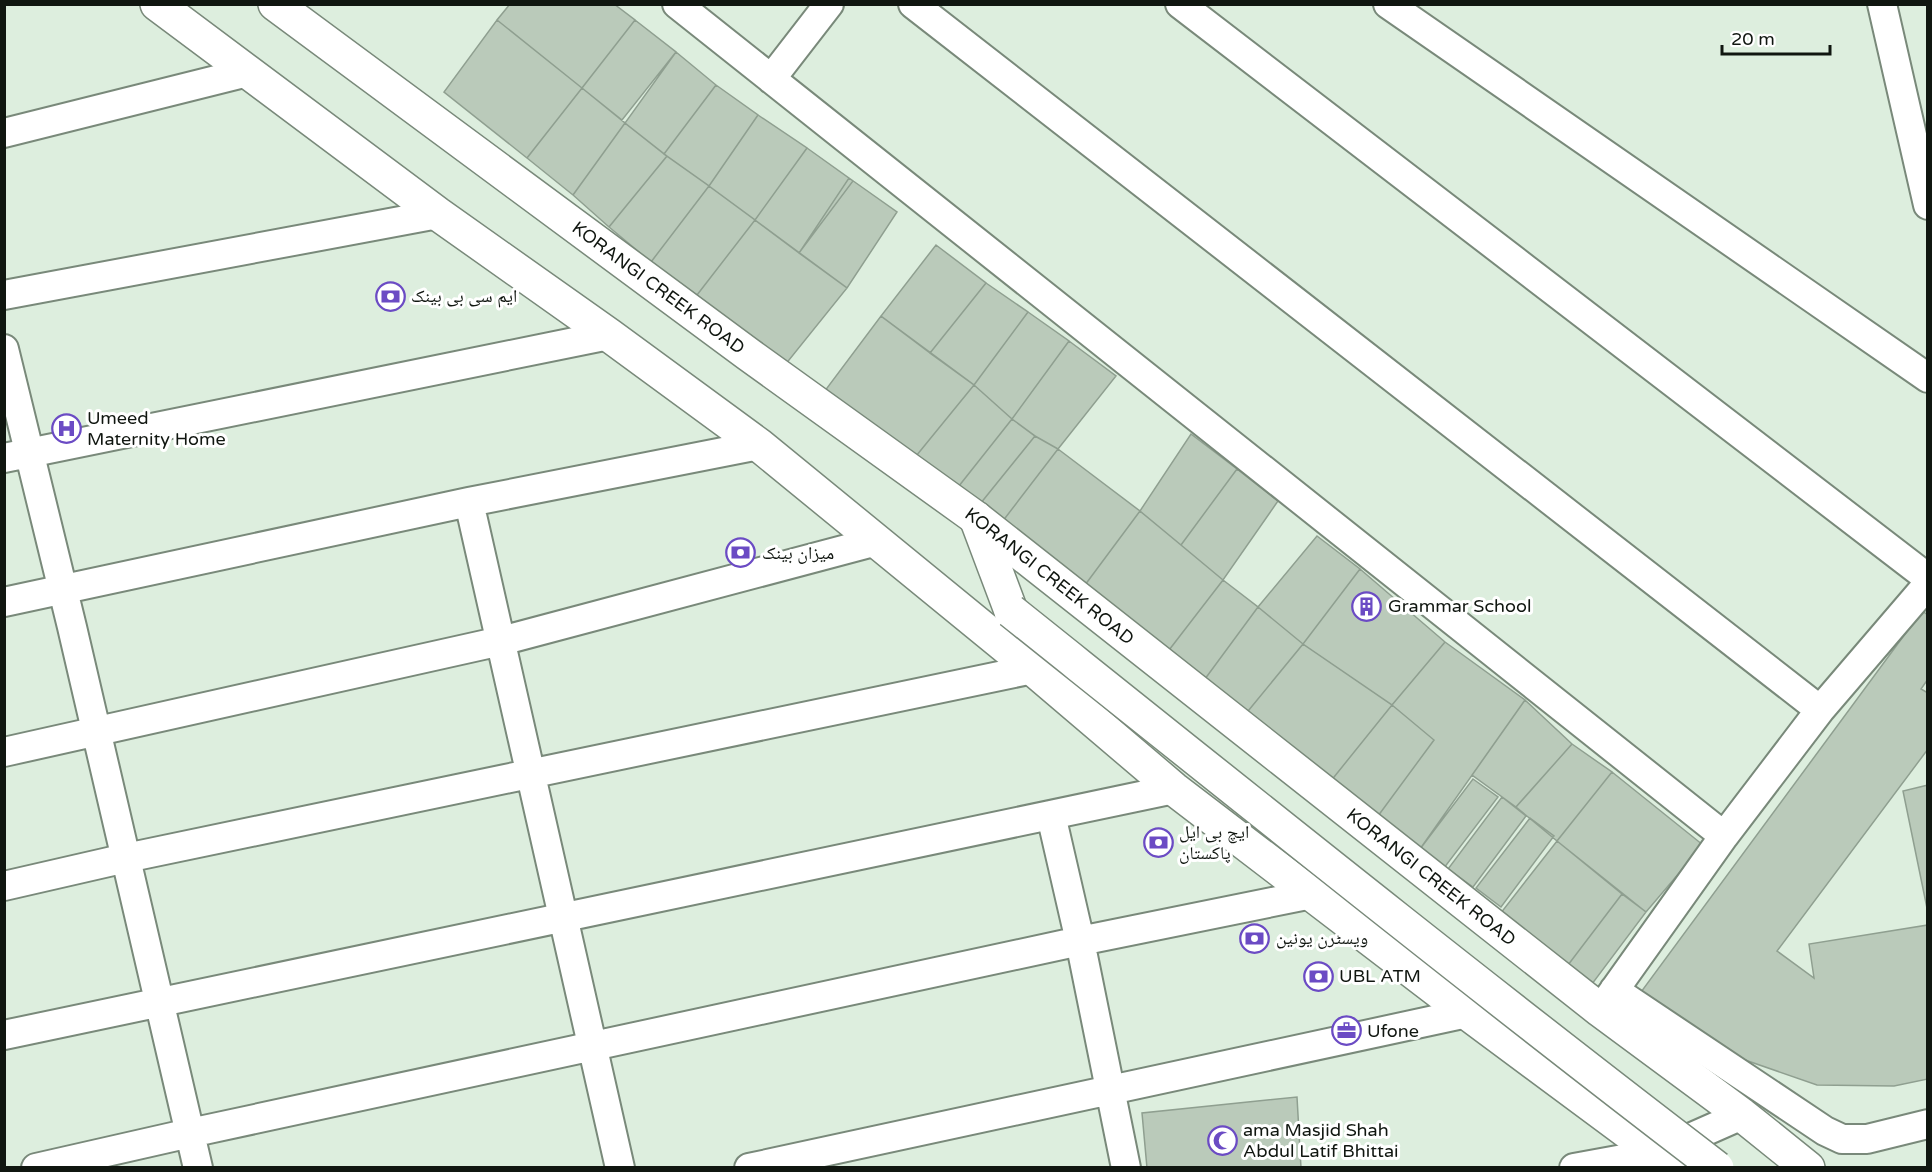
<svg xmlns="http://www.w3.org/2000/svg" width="1932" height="1172" viewBox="0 0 1932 1172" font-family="'Varela Round','Noto Naskh Arabic',sans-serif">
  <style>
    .building { fill: #bacaba; stroke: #8f9f90; stroke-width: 1.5 }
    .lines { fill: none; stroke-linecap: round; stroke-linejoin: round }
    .minor-casing { stroke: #79897a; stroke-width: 32 }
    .primary-casing { stroke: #79897a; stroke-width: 36 }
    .minor { stroke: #fff; stroke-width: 28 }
    .primary { stroke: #fff; stroke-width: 33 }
    .primary-bridge-casing { stroke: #79897a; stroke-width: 36; stroke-linecap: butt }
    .primary-bridge { stroke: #fff; stroke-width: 33 }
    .labels { text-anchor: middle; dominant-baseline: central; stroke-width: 6; stroke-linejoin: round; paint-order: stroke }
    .street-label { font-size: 18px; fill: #101610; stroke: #fff }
    .poi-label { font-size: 18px; fill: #101610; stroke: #fff; text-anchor: start }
  </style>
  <rect width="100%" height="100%" fill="#ddeede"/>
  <path class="building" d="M510,4h104l21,16 -53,68 -85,-68z
    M497,20l85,68 -55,70 -83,-66z
    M635,20l41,32 -54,68 -40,-32z
    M676,52l40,33 -52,69 -39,-31z
    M716,85l42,30 -49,71 -45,-32z
    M582,88l43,35 -52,72 -46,-37z
    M758,115l49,33 -52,72 -46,-34z
    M625,123l42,33 -58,71 -36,-32z
    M807,148l46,33 -54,72 -44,-33z
    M667,156l42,30 -58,76 -42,-35z
    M849,178l48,34 -50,76 -48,-35z
    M709,186l46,34 -58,75 -46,-33z
    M755,220l92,68 -62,77 -88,-70z
    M936,245l50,38 -56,70 -49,-37z
    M986,283l42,29 -54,73 -44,-32z
    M1028,312l41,29 -57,78 -38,-34z
    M881,316l93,69 -62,76 -88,-69z
    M1069,341l47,35 -58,73 -23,-13 -23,-17z
    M974,385l38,34 -57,72 -43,-30z
    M1012,419l23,17 -59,73 -21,-18z
    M1191,434l46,35 -56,76 -41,-34z
    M1035,436l23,13 -59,77 -23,-17z
    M1058,449l82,62 -58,78 -83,-63z
    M1237,469l41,32 -55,79 -42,-35z
    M1140,511l83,69 -57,74 -84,-65z
    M1317,536l43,33 -57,75 -45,-37z
    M1360,569l85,73 -53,63 -89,-61z
    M1223,580l35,27 -56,76 -36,-29z
    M1258,607l45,37 -59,72 -42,-33z
    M1922,611l6,4v64l-7,10 7,4v56l-151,202 37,27 -5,-34 119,-19v154l-34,7 -77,-1 -95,-33 -81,-60z
    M1445,642l80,58 -105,149 -42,-33 56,-76 -42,-35z
    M1303,644l89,61 -62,77 -86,-66z
    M1525,700l47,44 -56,63 -44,-32z
    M1392,705l42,35 -56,76 -48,-34z
    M1572,744l40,28 -55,69 -41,-34z
    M1612,772l91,73 -57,67 -89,-71z
    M1473,779l25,18 -54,71 -24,-19z
    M1928,785v128l-25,-122z
    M1502,797l24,19 -53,71 -25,-18z
    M1530,818l24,18 -53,71 -25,-19z
    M1557,841l65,53 -54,71 -68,-51z
    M1622,894l24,18 -54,72 -24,-19z
    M1297,1097l4,71h-154l-5,-55z"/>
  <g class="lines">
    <defs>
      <path id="minor" d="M677,4l1047,832 -124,174
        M913,4l907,706
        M1180,4l748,574
        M1388,4l540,374
        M1882,4l46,201
        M771,79l58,-75
        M4,133l244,-61
        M4,295l434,-81
        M4,349l68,278 126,541
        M4,458l605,-123
        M469,502l151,666
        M4,602l465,-100 290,-57
        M4,752l497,-111 376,-100
        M1051,815l29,126 46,227
        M1724,836l96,-126 108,-126
        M4,886l122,-28 907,-189
        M1614,990l211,141 17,8h25l61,-15
        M4,1035l1170,-246
        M36,1168l154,-35 890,-192 232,-47
        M749,1168l718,-155
        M1574,1168l82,-15 86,-38"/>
      <g id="primary">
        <path d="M157,4l281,210 171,121 150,110 274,224 141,120 293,224 209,155"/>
        <path id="s1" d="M275,4l473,350 228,164 624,492 142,105 66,53"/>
        <path d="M976,518l35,93"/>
      </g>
    </defs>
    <use href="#minor" class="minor-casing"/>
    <use href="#primary" class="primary-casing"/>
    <use href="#minor" class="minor"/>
    <use href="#primary" class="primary"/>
    <defs>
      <path id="primary-bridge" d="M1011,611c234,187 468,375 706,557"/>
    </defs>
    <use href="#primary-bridge" class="primary-bridge-casing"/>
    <use href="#primary-bridge" class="primary-bridge"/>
  </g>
  <defs>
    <symbol id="bank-ring" viewBox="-11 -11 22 22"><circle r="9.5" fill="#fff" stroke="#6b4bc4" stroke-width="1.5"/><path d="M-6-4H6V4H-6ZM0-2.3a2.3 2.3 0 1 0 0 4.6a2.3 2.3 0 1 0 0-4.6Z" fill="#6b4bc4"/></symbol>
    <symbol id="hospital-ring" viewBox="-11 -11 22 22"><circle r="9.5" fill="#fff" stroke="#6b4bc4" stroke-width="1.5"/><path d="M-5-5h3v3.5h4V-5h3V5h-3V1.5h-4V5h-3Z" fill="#6b4bc4"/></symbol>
    <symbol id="building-ring" viewBox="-11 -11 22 22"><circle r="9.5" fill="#fff" stroke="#6b4bc4" stroke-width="1.5"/><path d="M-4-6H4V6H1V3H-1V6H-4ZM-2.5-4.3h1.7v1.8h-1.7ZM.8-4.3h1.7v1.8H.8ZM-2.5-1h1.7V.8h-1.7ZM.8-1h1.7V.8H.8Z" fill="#6b4bc4"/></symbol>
    <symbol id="office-ring" viewBox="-11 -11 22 22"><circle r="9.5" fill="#fff" stroke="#6b4bc4" stroke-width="1.5"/><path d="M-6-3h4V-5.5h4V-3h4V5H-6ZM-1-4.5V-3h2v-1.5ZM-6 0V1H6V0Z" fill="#6b4bc4"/></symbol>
    <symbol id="mosque-ring" viewBox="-11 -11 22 22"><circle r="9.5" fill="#fff" stroke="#6b4bc4" stroke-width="1.5"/><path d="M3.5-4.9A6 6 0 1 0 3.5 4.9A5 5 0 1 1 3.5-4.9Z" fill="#6b4bc4"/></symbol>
  </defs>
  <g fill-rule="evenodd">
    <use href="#bank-ring" x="374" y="280" width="33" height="33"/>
    <use href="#hospital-ring" x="50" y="412" width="33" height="33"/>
    <use href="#bank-ring" x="724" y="536" width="33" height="33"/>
    <use href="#building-ring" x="1350" y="590" width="33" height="33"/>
    <use href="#bank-ring" x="1142" y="826" width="33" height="33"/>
    <use href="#bank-ring" x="1238" y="922" width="33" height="33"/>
    <use href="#bank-ring" x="1302" y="960" width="33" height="33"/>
    <use href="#office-ring" x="1330" y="1014" width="33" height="33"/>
    <use href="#mosque-ring" x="1206" y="1124" width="33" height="33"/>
  </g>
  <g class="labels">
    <g class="street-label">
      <text stroke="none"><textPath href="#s1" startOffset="477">KORANGI CREEK ROAD</textPath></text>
      <text stroke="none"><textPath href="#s1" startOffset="963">KORANGI CREEK ROAD</textPath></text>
      <text stroke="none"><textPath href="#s1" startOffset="1449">KORANGI CREEK ROAD</textPath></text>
    </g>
    <g class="poi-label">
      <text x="411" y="296">ایم سی بی بینک</text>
      <text x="87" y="418">Umeed<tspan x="87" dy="21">Maternity Home</tspan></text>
      <text x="762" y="553">میزان بینک</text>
      <text x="1388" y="606">Grammar School</text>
      <text x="1179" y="832">ایچ بی ایل<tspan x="1179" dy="21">پاکستان</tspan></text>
      <text x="1276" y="938">ویسٹرن یونین</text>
      <text x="1339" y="976">UBL ATM</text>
      <text x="1367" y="1031">Ufone</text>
      <text x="1243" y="1130">ama Masjid Shah<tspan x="1243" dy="21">Abdul Latif Bhittai</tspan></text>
    </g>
  </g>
  <rect width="1932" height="1172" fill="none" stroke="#101610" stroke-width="12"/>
  <path d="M1722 45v9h108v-9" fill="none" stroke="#101610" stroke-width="3"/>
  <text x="1731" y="45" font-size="18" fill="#101610" stroke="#ffffff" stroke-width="4.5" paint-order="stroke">20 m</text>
</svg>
